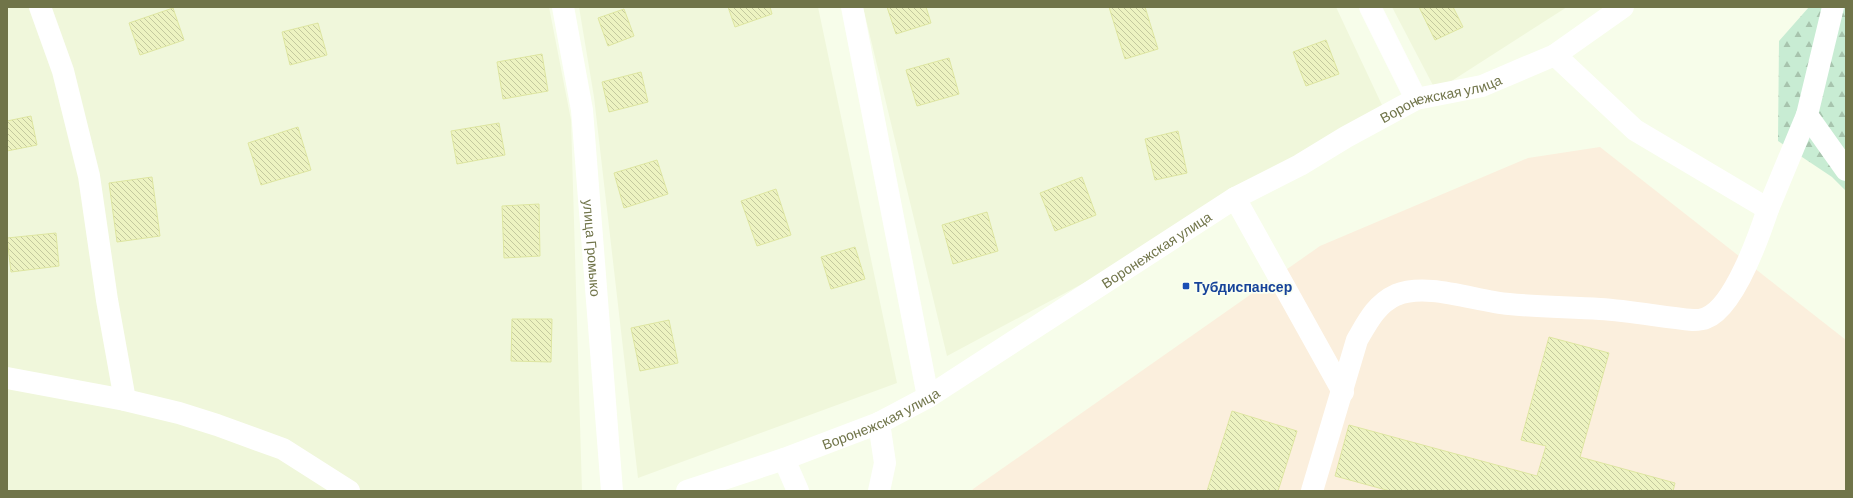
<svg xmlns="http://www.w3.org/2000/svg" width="1853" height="498" viewBox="0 0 1853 498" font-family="Barlow,sans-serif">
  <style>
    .residential { fill: #f0f7db }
    .medical { fill: #fbefdd }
    .forest { fill: url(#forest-firs) }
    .building { fill: url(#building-back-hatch); stroke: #dee6a1 }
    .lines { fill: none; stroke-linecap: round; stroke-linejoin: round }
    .minor { stroke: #fff; stroke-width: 22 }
    .transit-dot { fill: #1a4fb4; stroke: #fafff1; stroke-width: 1.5 }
    .labels { text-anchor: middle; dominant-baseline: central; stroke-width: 3.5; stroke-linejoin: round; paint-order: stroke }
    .street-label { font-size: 14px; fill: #707449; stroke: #fafff1 }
    .transit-label { font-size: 14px; font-weight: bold; fill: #164399; stroke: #fafff1; text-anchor: start }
  </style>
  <defs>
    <pattern id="forest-firs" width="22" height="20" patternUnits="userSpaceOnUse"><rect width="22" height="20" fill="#c8ecd3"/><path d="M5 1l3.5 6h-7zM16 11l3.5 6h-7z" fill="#a7c4ad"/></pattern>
    <pattern id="building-back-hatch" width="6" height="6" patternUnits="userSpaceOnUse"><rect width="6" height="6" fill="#edf3c1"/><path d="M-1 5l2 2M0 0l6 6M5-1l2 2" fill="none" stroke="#c4c99f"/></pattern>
  </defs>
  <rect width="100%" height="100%" fill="#f7fdea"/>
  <path class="residential" d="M7,7h542l22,113 11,371h-575z
    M579,7h239l79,376 -259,95 -44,-381z
    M863,7h473l53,113 -442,236z
    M1392,7h175l-131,84z"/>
  <path class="medical" d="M1600,147l246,193v151h-874l1,-2 347,-243 208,-88z"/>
  <path class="forest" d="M1809,7h37v184l-14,-14 -54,-36 1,-100z"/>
  <path class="building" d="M728,7h42l2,7 -37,13z
    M887,7h39l5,16 -35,11z
    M1109,7h36l13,42 -33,10z
    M1419,7h34l10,20 -28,13z
    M173,8l11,32 -44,15 -11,-32z
    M624,9l10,27 -26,10 -10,-28z
    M318,23l9,32 -37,10 -8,-33z
    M1326,40l13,34 -33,12 -13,-34z
    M542,54l6,37 -45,8 -6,-37z
    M949,58l10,36 -42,12 -11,-36z
    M641,72l7,30 -39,10 -7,-30z
    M31,116l6,29 -30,6v-30z
    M499,123l6,32 -48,9 -6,-33z
    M298,127l13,43 -50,15 -13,-42z
    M1178,131l9,42 -32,7 -10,-41z
    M657,160l11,34 -44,14 -10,-35z
    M152,177l8,59 -43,6 -8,-59z
    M1082,177l14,38 -41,16 -15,-38z
    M776,189l15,46 -34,11 -16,-45z
    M539,204l1,52 -36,2 -2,-52z
    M987,212l11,39 -45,13 -11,-39z
    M56,233l3,33 -48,6 -4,-34z
    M855,247l10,32 -34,10 -10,-32z
    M512,319h40l-1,43 -40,-1z
    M669,320l9,43 -38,8 -9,-43z
    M1549,337l60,16 -29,104 95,26 -2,8h-283l-55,-15 14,-51 188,51 9,-30 -25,-6z
    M1232,411l65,20 -19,60h-71z"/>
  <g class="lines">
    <g class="minor">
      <path d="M40,7l23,64 26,105 18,124 18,100"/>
      <path id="s1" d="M563,7l19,103 30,381"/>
      <path d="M852,7l76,390"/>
      <path d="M1370,7l46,92"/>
      <path d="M1833,7l-26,108 39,55"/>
      <path d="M1555,55l80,75 133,79 39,-94"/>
      <path d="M1235,198l108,194"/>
      <path d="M7,378l118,22 54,13 38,12 66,24 66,42"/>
      <path d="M784,459l14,32"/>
      <path id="s2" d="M687,491l97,-32 95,-36 49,-26 307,-199 65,-33 46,-28 70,-38 66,-13 73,-31 68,-48"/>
      <path d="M879,491l6,-28 -6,-40"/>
      <path d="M1312,491l45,-151c10,-17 19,-36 39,-45 31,-13 79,6 113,9 30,3 61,3 91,5 31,2 62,8 93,11 4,0 9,0 13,-2 28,-10 53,-82 62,-109"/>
    </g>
  </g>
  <rect class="transit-dot" x="1182" y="282" width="8" height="8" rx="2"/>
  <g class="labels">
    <g class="street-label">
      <text stroke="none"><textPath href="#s2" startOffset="855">Воронежская улица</textPath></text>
      <text stroke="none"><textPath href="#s1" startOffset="243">улица Громыко</textPath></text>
      <text stroke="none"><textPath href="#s2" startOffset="531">Воронежская улица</textPath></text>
      <text stroke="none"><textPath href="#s2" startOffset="207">Воронежская улица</textPath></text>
    </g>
    <g class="transit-label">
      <text x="1194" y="286">Тубдиспансер</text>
    </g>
  </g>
  <rect width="1853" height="498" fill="none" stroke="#707449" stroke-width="16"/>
</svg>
